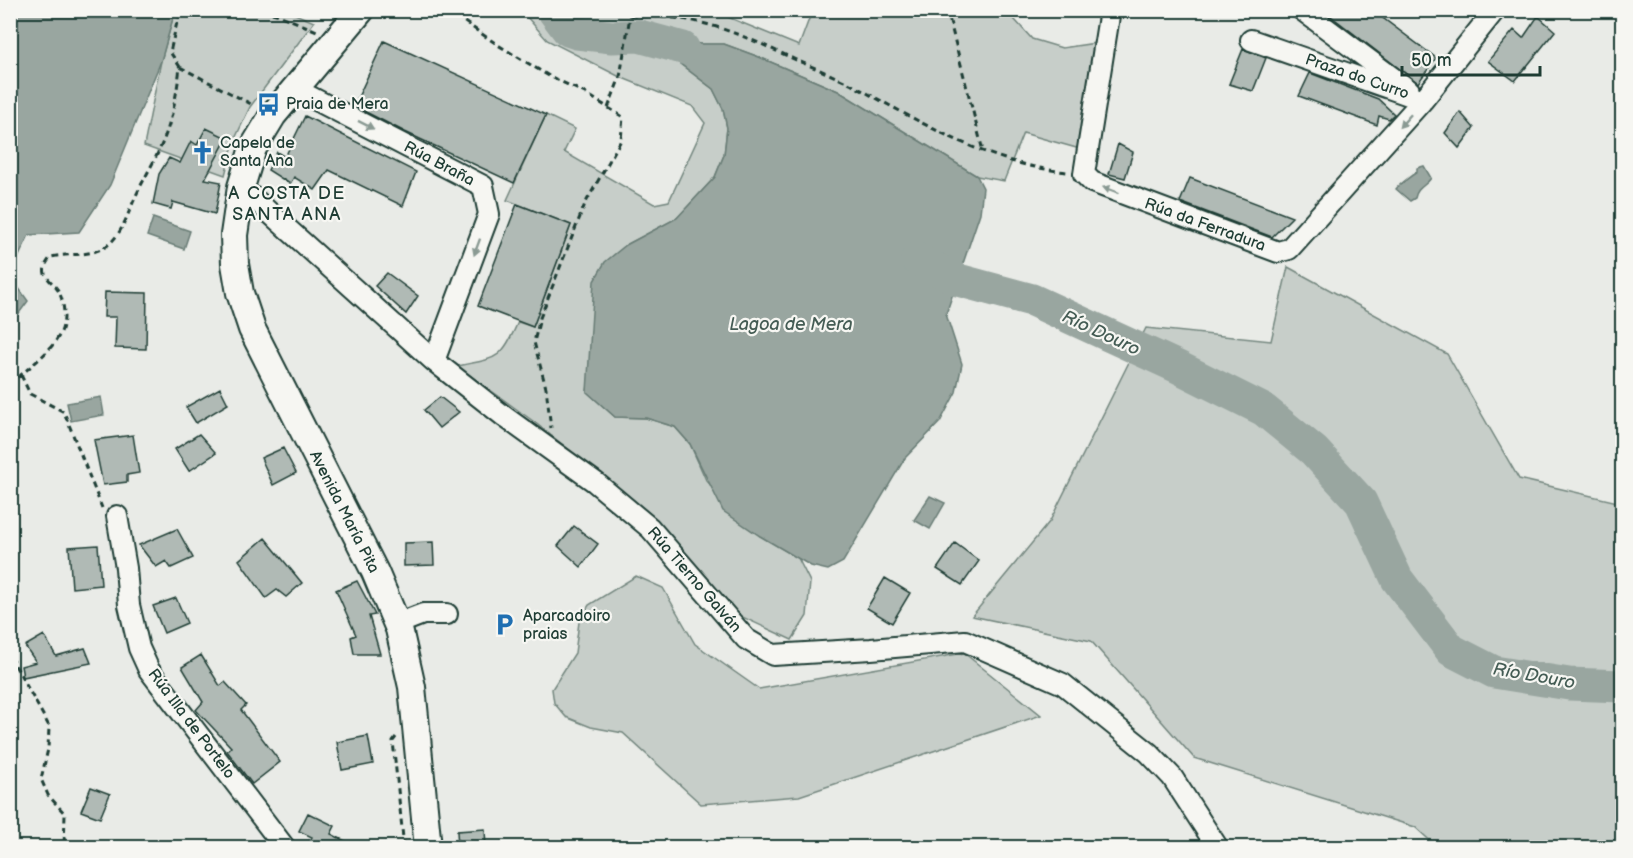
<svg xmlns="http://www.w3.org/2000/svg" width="1633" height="858" viewBox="0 0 1633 858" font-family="'Balsamiq Sans',sans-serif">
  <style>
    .green { fill: #c7cec9; stroke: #73867e; stroke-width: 1.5 }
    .water { fill: #99a6a0; stroke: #687c75; stroke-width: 1.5 }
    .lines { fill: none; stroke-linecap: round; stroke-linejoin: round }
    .river { stroke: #99a6a0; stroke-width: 33 }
    .building { fill: #b0bab5; stroke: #1f3d34; stroke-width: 1.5 }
    .minor-casing { stroke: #1f3d34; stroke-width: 24 }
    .major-casing { stroke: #1f3d34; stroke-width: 30 }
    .path { stroke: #1f3d34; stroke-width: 3; stroke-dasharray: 6 4.5; stroke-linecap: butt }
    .minor { stroke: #f6f6f2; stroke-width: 20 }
    .major { stroke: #f6f6f2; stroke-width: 26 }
    .oneway { fill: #8a9a93 }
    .labels { text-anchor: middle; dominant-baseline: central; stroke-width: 4.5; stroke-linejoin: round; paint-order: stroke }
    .street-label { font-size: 16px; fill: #1f3d34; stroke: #f6f6f2 }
    .poi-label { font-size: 16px; fill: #1f3d34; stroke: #f6f6f2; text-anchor: start }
    .neighbourhood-label { font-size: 18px; letter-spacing: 1.5px; fill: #1f3d34; stroke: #f6f6f2 }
    .water-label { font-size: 18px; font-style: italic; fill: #445c54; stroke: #f6f6f2 }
  </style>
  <rect width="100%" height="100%" fill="#e9ebe7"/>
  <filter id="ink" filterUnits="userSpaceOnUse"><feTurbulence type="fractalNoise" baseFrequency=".0167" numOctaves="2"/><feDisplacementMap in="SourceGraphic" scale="12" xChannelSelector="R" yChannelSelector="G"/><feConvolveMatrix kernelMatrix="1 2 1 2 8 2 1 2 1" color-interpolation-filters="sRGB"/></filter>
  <g filter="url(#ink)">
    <path class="green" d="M175,11h113l26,11 -64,85 -16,34 -9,34 -81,-29 17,-85z
      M507,11h206l86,35 13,-35h175l27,8 18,20 30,9 34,-5 -16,106 -57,-16 -19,48 -27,-5 -139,-85 -79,-34 -35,-13h-24l-44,-12h-16l-1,9 24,10 50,38 10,20 4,19 -3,27 -9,22 -38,41 -51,27 -36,126 -3,21 28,25 31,1 29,9 15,17 16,36 54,56 38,22 12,24 -3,34 -15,24 -69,-32 -102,-117 -88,-70 -76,-55c40,-8 44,-5 61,-44l15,5 38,-102 -64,-25 39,-85 29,14 -11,23 90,52 15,-3 36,-78 -13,-17 -72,-29 -73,-37 -21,-24z
      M1288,267l159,87 72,125 103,24v344h-185l-22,-20 -221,-69 -103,-117 -119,-25 78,-95 96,-193 125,13z
      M636,576l27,12 32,56 64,45 205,-36 77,62 -242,81 -98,8 -78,-71 -32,-6 -25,-10 -12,-14 -2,-14 23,-36 4,-31 10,-17z"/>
    <path class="water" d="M11,10l164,1 -14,50 -51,124 -31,47 -50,3 -18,38z
      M640,32h16l44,12h24l35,13 79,34 139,85 6,12 -3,25 -34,101 16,50 -6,28 -16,30 -35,36 -62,104 -15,8 -17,-4 -51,-30 -37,-25 -33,-67 -15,-17 -29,-9 -31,-1 -28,-25 7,-111 11,-19 21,-17 51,-27 38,-41 9,-22 3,-27 -4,-19 -10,-20 -50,-38 -25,-10z
      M1424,166l7,12c-5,8 -14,9 -16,20l-5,3 -14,-12c3,-4 16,-14 21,-17v-4z
      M153,218l37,13 -6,18 -37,-13z
      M10,276l18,25 -17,23h-1z
      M101,397l3,18 -33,6 -4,-18z
      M930,496l15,7 -15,26 -16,-9z"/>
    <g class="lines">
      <path class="river" d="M553,10l15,20 9,3 35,4 27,-1 44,12
        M917,259l41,21 74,20 146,67 86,43 50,41 47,51 36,77 54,71 43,22 75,12 53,2"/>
    </g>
    <path class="building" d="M1323,10h49l64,48 -18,25z
      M1538,16l17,15 -40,50 -27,-20 26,-31 9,8z
      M384,41l162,74 -32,68 -109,-51 -51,-26z
      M1243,49l23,9 -13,33 -24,-7z
      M1310,73l68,26 16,15 -5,5 -10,-3 -2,9 -78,-29z
      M1460,112l14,16 -15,20 -14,-15z
      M305,116l111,56 -13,34 -74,-36 -14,20 -21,-13 -4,7 -22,-14 9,-18 8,5z
      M206,128l21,10 -22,41 16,3 -6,32 -42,-12 -2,7 -18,-5 6,-30 10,-16 11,5 11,-22 6,4z
      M1118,144l15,8 -8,26 -16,-4z
      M1190,178l102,39 -20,20 -92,-35z
      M517,204l54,21 -38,102 -55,-21z
      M387,273l31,23 -12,18 -31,-28z
      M105,292l42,1 -1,56 -31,-1 1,-31h-12z
      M220,388l8,16 -32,19 -10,-16z
      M440,397l19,15 -20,16 -15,-18z
      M199,434l17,19 -27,18 -14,-22z
      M133,435l6,38 -12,2v7l-24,3 -9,-45z
      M283,448l13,25 -23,12 -12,-27z
      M574,526l24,18 -17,23 -23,-21z
      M177,529l16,29 -22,10 -5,-7 -10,6 -17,-22z
      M265,538l37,45 -16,14 -9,-7 -11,8 -27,-38z
      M433,542l1,23 -30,1v-23z
      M955,543l24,18 -17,24 -25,-16z
      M98,545l3,40 -29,3 -3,-41z
      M885,578l25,15 -18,30 -25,-15z
      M357,581l18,34 -6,1 11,38h-26l-3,-17 5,-2 -20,-45z
      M176,598l11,25 -23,10 -11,-27z
      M44,635l12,21 29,-8 6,15 -68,14 -2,-11 15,-4 -11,-16z
      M201,655l19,31 5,-4 21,23 -5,5 39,52 -28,22 -25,-33 4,-4 -35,-37 7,-8 -21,-35z
      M368,736l5,28 -31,6 -5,-28z
      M91,787l19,7 -10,24 -19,-7z
      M308,813l27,13 -4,8 28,14h-53l6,-11 -13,-6z
      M485,829l1,19h-28l-1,-17z"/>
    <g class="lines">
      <defs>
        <path id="minor" d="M1110,10l-26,164 8,8 186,70 11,-3 134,-149 72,-90
          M1302,10l107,80
          M1251,40l172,60
          M295,89l188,97 6,28 -55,147
          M241,187l193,174 71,56 90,65 55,46 96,111 27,16 98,-6 94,-8 98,43 86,69 23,24 46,71
          M117,516l9,52 3,37 10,43 10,22 136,178
          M397,624l26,-10h24"/>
        <path id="major" d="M361,10l-88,105 -20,33 -12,39 -7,48 1,29 5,29 12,36 123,243 24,57 13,58 16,161"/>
      </defs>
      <use href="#minor" class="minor-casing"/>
      <use href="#major" class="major-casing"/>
      <path class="path" d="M262,10l17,5 38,16
        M447,10l51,35 51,31 36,17 38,24 -2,23 -36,64 -45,114 -6,24 12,46 5,40
        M672,10h1
        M947,10l36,141
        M630,16c23,0 46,1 68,6 34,8 66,23 98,38 19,8 39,16 58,26 67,36 135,79 213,86
        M180,67l73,38
        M608,108l12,-31 10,-61 -4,-6
        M21,375l9,19 34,18 38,96
        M10,384c17,-15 40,-31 50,-50 6,-11 5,-30 -1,-42 -3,-6 -11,-12 -14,-18 -2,-7 2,-12 6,-17 17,-4 38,0 54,-10 15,-10 20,-26 27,-42 9,-23 23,-43 32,-66 9,-23 13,-47 16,-72l-10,-15 10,-42
        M10,656l39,70 -1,23 -7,30 7,16 17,19 -1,34
        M396,737l-3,4 11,107"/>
      <use href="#minor" class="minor"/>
      <use href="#major" class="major"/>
    </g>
    <defs><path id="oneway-solid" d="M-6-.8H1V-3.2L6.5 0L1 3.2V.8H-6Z" transform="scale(1.5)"/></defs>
    <g class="oneway">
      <use href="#oneway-solid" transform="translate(1405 121) rotate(132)"/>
      <use href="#oneway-solid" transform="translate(366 125) rotate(27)"/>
      <use href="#oneway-solid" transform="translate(1111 190) rotate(-160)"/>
      <use href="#oneway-solid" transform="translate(477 247) rotate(110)"/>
    </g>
  </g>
  <defs>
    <symbol id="bus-bare" viewBox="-9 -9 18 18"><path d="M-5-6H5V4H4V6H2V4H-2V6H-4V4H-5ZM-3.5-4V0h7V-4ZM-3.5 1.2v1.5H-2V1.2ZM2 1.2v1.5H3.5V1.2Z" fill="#1f6fb2" stroke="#f6f6f2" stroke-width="2.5" paint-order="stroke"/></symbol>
    <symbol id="church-bare" viewBox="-9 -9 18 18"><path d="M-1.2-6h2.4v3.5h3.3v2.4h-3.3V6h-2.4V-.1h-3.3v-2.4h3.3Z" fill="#1f6fb2" stroke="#f6f6f2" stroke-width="2.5" paint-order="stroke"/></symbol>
    <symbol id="parking-bare" viewBox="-9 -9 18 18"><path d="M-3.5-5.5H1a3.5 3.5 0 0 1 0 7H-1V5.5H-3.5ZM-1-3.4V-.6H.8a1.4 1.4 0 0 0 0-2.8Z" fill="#1f6fb2" stroke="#f6f6f2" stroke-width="2.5" paint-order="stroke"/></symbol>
  </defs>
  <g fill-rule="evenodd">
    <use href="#bus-bare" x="252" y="88" width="33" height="33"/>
    <use href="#church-bare" x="186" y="136" width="33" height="33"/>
    <use href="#parking-bare" x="488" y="608" width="33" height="33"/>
  </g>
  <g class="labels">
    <g class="street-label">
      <text transform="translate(1357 77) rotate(19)">Praza do Curro</text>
      <text transform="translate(439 164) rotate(28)">Rúa Braña</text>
      <text transform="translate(1205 225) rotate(20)">Rúa da Ferradura</text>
      <text transform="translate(344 512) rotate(63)">Avenida María Pita</text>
      <text transform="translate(694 580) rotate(49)">Rúa Tierno Galván</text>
      <text transform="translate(191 724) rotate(53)">Rúa Illa de Portelo</text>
    </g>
    <g class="poi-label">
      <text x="286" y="104">Praia de Mera</text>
      <text x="220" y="143">Capela de<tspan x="220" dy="18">Santa Ana</tspan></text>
      <text x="523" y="616">Aparcadoiro<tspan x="523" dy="18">praias</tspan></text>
    </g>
    <g class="neighbourhood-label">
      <text x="287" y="193">A COSTA DE<tspan x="287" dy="21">SANTA ANA</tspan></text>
    </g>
    <g class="water-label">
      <text x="791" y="324">Lagoa de Mera</text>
      <text transform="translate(1101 333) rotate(25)">Río Douro</text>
      <text transform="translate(1534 676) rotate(10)">Río Douro</text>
    </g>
  </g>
  <rect width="1633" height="858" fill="none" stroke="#f6f6f2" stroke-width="36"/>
  <rect x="18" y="18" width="1597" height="822" fill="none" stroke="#1f3d34" stroke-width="2" filter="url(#ink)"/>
  <path d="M1402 66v9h138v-9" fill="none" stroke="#1f3d34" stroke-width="3"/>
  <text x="1411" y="66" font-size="18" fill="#1f3d34" stroke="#f6f6f2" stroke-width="4.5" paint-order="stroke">50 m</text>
</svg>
